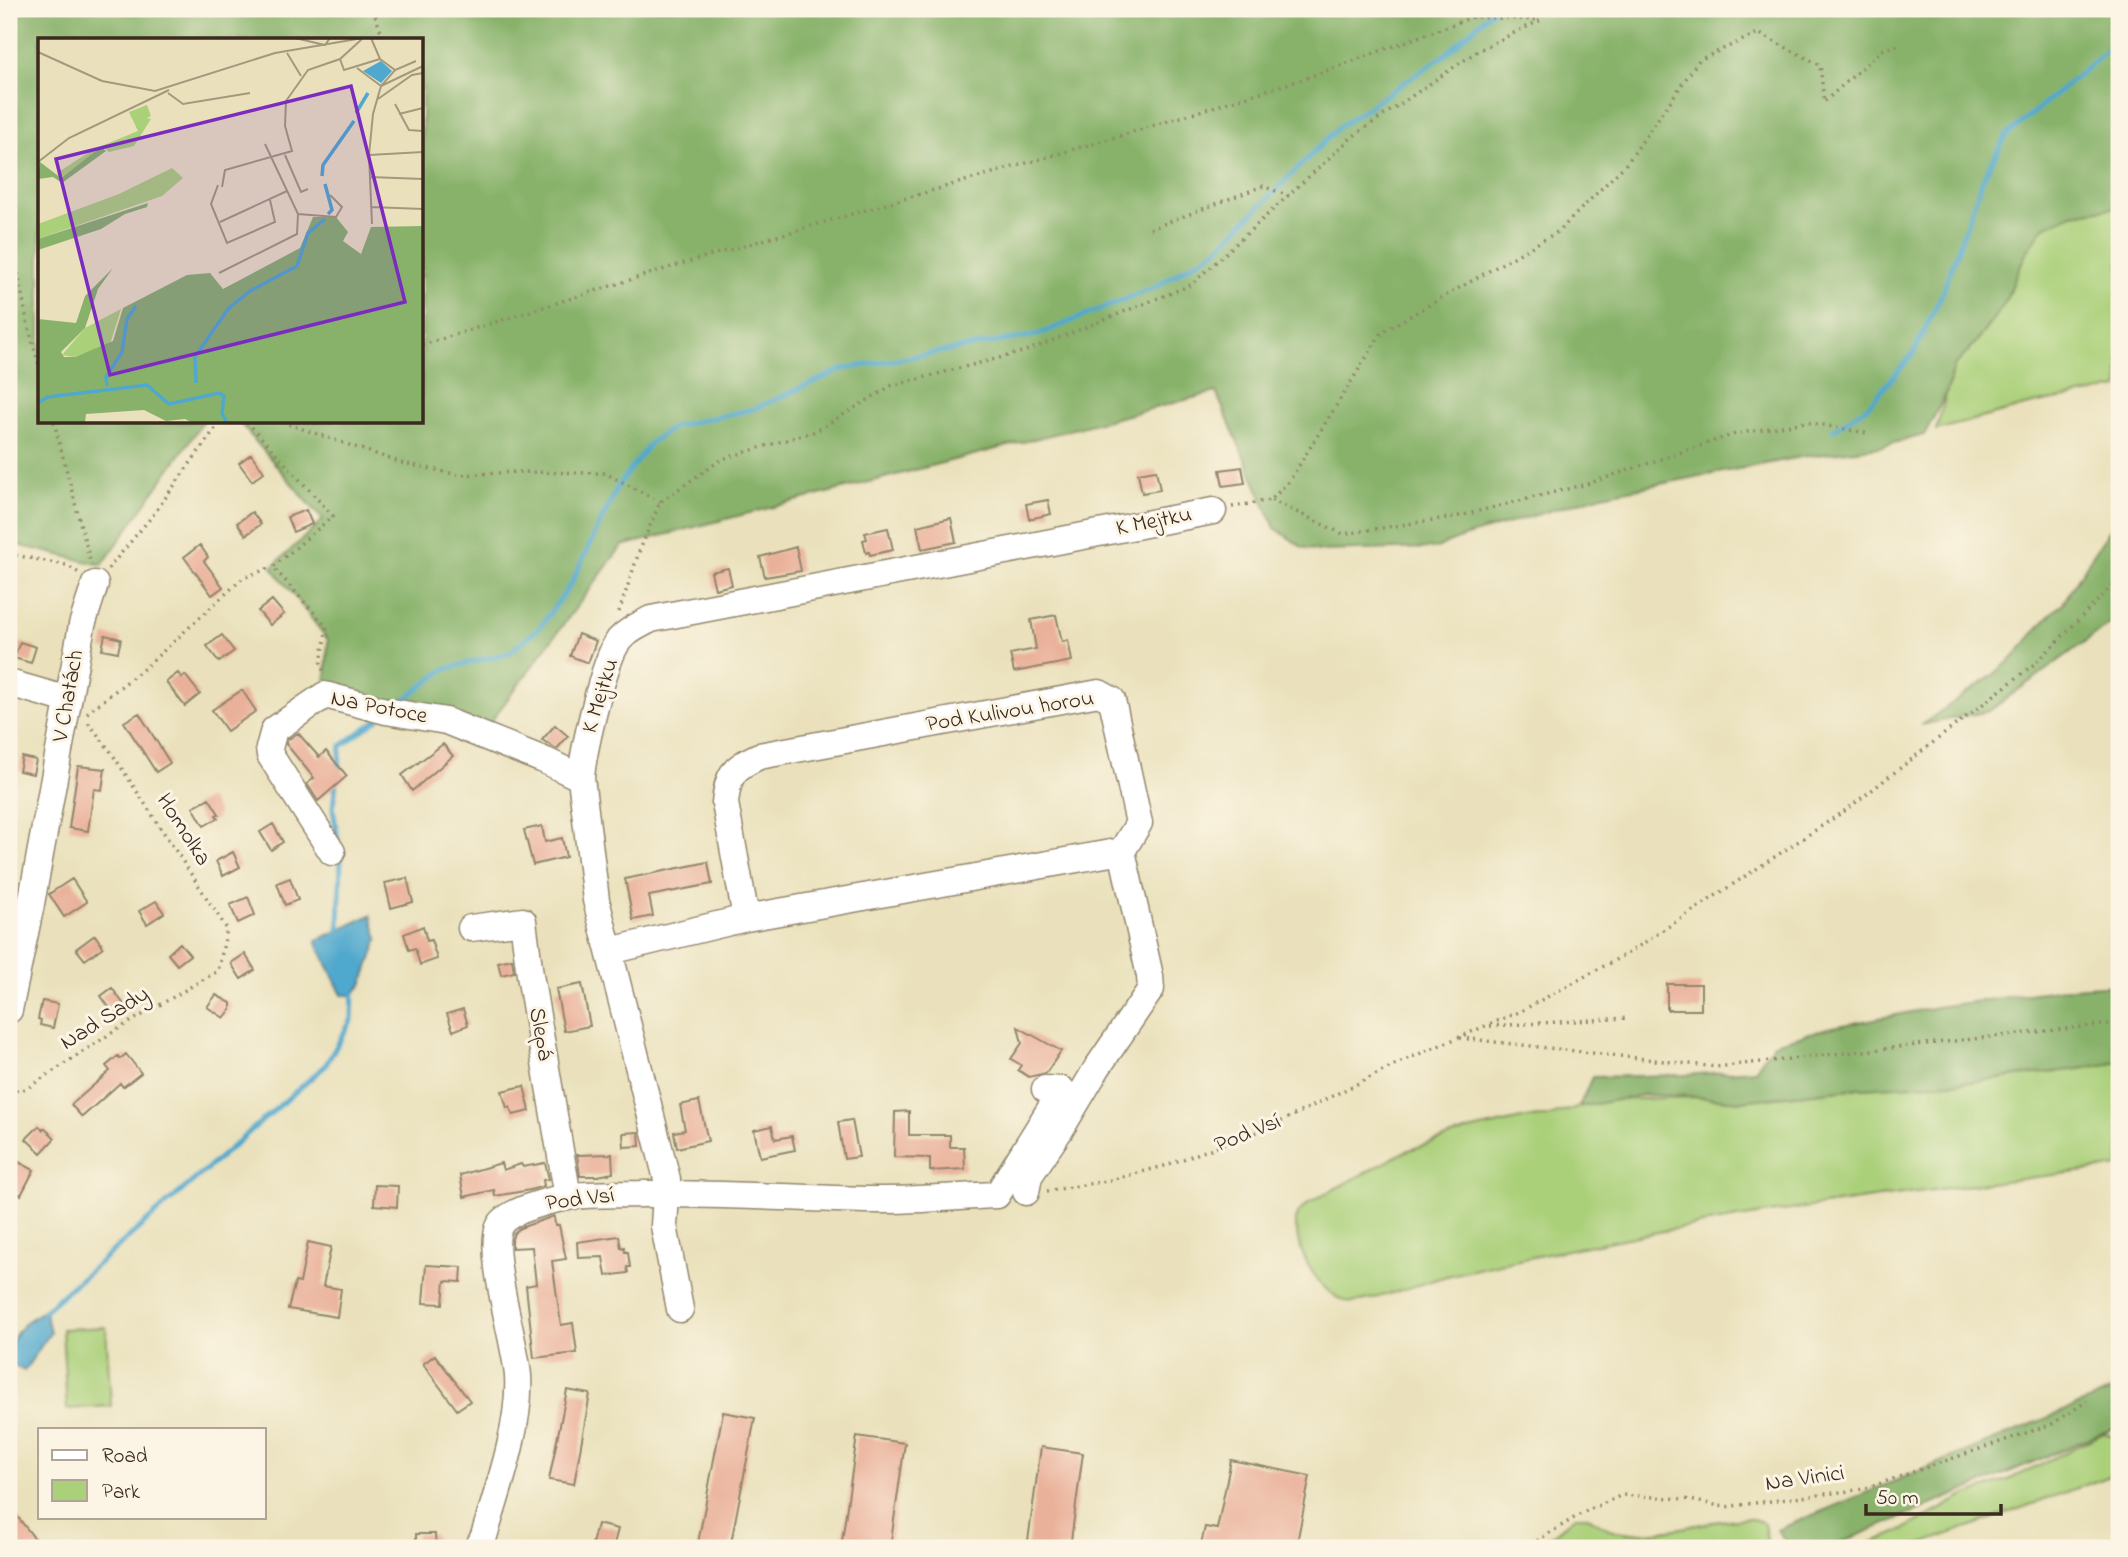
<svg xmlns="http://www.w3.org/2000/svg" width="2128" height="1557" viewBox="0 0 2128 1557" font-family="'Indie Flower',sans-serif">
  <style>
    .green { fill: #abd07a; stroke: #737d4c; stroke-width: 2 }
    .forest { fill: #88b26a; stroke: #626e44; stroke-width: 2 }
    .water { fill: #4fa8cd; stroke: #456976; stroke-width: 2 }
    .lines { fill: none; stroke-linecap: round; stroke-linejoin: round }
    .stream { stroke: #4fa8cd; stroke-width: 5 }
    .building { fill: #eab19a }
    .minor-casing { stroke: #92866d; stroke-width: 29 }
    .path { stroke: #92866d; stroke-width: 3.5; stroke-dasharray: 2 5; stroke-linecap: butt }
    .minor { stroke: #fff; stroke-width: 26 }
    .labels { text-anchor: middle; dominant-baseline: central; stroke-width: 6; stroke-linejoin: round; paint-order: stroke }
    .street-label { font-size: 23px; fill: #3b2a1e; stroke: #fcf5e5 }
    .inset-river { fill: none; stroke: #4fa8cd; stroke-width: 3.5 }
    .inset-road { fill: none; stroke: #a4987d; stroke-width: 2 }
    .view { fill: #7b2cbf; fill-opacity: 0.15; stroke: #7b2cbf; stroke-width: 3.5 }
    .inset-edge { fill: none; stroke: #3b2a1e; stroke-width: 3.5 }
  </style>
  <rect width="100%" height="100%" fill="#fcf5e5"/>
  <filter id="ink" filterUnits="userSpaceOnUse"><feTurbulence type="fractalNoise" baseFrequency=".0143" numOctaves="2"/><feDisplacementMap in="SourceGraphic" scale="14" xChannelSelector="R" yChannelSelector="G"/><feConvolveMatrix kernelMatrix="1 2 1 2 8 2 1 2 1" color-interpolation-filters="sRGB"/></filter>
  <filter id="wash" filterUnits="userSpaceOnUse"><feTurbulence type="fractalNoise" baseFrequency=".00686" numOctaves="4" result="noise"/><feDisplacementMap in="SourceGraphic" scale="28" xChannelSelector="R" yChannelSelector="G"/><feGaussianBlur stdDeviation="1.57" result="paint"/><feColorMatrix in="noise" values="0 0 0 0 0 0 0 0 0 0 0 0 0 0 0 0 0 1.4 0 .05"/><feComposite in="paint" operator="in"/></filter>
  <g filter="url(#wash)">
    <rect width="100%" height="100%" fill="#eae1bc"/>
    <path class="green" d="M2119,207v181l-86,16 -97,26 18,-63 22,-25 28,-38 22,-51 18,-27 28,-12z
      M2119,1062v105c-155,19 -312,37 -466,66 -67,13 -135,26 -202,42 -27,7 -54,18 -81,24 -7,1 -15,5 -21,3 -30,-5 -59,-60 -52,-88l11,-11 98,-52 62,-20 58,-13 20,-1 33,-10 37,-7 79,-3 46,4 118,-13 109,-6 111,-13z
      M106,1327l5,79 -44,3 -5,-80z
      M2104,1433l15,5v34l-6,3 -203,73h-50l46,-20 60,-33 42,-15z
      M1576,1516h12c38,34 95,8 140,4 14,-2 23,-3 36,3l4,25h-232z"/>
    <path class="forest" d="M9,9h2110v198l-47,7 -28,13 -18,26 -22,51 -28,38 -22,25 -8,27 -22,41 -45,12 -78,10 -199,38 -139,42 -27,11 -117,3 -17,-4 -27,-19 -59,-136 -594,154 -139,186 -158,-38 3,-54 -56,-73 51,-47 -84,-98h183v-382h-382v382h163l-101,143 -93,-22z
      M2119,517v100l-130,94 -68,14 72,-50 21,-18 32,-38 17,-16 29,-47z
      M2119,985v77l-40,7 -111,13 -109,6 -118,13 -55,-5 -43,-1 -64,12 13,-30 92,-2 71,-5 19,-27 54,-15 109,-21 133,-19z
      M2119,1388v38l-291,122h-37l-14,-18z"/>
    <path class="water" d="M371,915l7,24 -16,46 -10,10h-10l-26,-54z
      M45,1310l5,23 -26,38 -15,-8c0,-28 12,-40 36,-53z"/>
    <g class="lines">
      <path class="stream" d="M1833,430l35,-24 45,-52 29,-60 41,-116 23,-42 113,-95
        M400,703l45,-34 64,-16 31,-26 31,-43 47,-98 32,-43 25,-17 79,-17 89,-40 194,-34 116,-47 63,-38 124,-124 105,-71 49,-46
        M338,771l3,-25 37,-27
        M336,781l-3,28 5,31
        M341,857l-2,72 2,5
        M43,1314l2,-4 280,-244 27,-47 1,-29"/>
    </g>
    <g id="blocks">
      <path class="building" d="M251,454l13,18 -12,9 -13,-18z
        M1242,467l3,16 -22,3 -3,-16z
        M1156,470l4,20 -18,3 -4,-20z
        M1048,500l3,14 -22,5 -3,-15z
        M306,510l6,14 -19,8 -6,-15z
        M252,512l9,12 -15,11 -9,-12z
        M951,518l5,24 -34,7 -5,-23z
        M888,528l5,22 -23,5 -1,-3 -3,1 -3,-13 4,-1 -2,-6z
        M200,545l8,12 -4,4 19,26 -11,8 -28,-38z
        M796,547l5,24 -36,6 -5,-20z
        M728,568l4,17 -17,4 -4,-17z
        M272,600l12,14 -14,11 -12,-14z
        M1056,615l6,27 6,-2 4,21 -58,11 -4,-18 26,-5 -5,-29z
        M578,634l18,7 -8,22 -18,-7z
        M105,635l16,4 -3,13 -16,-3z
        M222,635l12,16 -15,11 -12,-16z
        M20,642l16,5 -5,16 -17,-5z
        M178,673l4,5 3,-3 15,19 -15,12 -19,-24z
        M242,690l14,21 -29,20 -15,-21z
        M139,713l31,50 -14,9 -32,-50z
        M555,725l13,11 -11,13 -15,-9z
        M298,733l21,24 7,-6 21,25 -29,25 -11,-17 7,-6 -28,-34 1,-4z
        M443,744l10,12 -41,35 -10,-16z
        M22,757l14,3 -3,14 -14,-3z
        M78,766l27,3 -3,21 -8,-1 -6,42 -19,-3z
        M209,798l10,16 -3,1 2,3 -14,8 -11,-19z
        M273,824l10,18 -12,8 -11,-18z
        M542,826l3,16 17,-4 4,19 -33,8 -9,-35z
        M233,852l7,15 -17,9 -7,-15z
        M708,862l4,22 -63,12 4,20 -20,4 -8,-41z
        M290,878l8,22 -13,5 -8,-22z
        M407,878l6,24 -22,6 -6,-25z
        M72,879l15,23 -23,15 -15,-23z
        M248,897l7,18 -17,8 -8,-18z
        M156,901l8,12 -17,11 -8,-13z
        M423,926l4,15 4,-1 6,19 -17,6 -5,-17 -6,2 -5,-16z
        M95,935l8,12 -18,13 -9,-11z
        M180,943l10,12 -13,10 -9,-11z
        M245,954l10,16 -14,9 -10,-16z
        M512,959l2,13 -13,3 -3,-13z
        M582,984l8,42 -26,5 -8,-42z
        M1667,984h34v26h-34z
        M112,988l13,18 -11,8 -13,-18z
        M216,995l15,8v6l-7,9 -17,-11z
        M42,1001l16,3 -5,24 -13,-3 1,-5 -3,-1z
        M463,1009l5,16 -15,6 -6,-17z
        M1018,1027l43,24 -15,22 -17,4 -11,-7 3,-5 -10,-6 11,-16z
        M126,1054l15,19 -18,14 -3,-4 -38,34 -11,-12 39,-34 -4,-5 12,-10 2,3z
        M524,1086l6,25 -17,4 -3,-8 -3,1 -5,-17z
        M699,1101l9,40 -31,7 -3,-16 11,-2 -5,-25z
        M909,1111v24h41v12h14l1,22 -35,2v-13l-36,-1 1,-45z
        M852,1120l7,37 -15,2 -6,-37z
        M39,1126l4,4 2,-2 10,10 -14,15 -15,-14z
        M772,1126l3,13 17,-3 3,14 -35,7 -6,-27z
        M639,1132l1,14 -16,1 -1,-14z
        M612,1154l1,19 -15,3h-18l-3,-21z
        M9,1157l25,13 -13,25 -12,-7z
        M501,1163l2,7 18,-6 2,3 22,-4 4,16 -6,1 1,6 -14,4 -35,6 -1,-6 -30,7 -4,-22z
        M375,1185l23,1 -1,21 -23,-2z
        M554,1216l1,9h4l7,34 -14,2 9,64 12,-2 4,30 -43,5 -8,-72 10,-2 -4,-37 -20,1v-9l2,-6 6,-5z
        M619,1236l2,12 3,-1 1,5h3l2,15h-3l1,6 -22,3 -3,-19 -25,1 -1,-16z
        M308,1242l23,5 -8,39 18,3 -4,28 -49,-8 7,-27 5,1z
        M426,1265l36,2 -1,15 -16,-1 -2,23 -20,-1z
        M435,1355l35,46 -13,9 -34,-46z
        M567,1390l23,4 -16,90 -25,-4z
        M723,1412l32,6 -25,130h-33z
        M857,1436l48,7 -15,105h-49z
        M1041,1447l42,6 -13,95h-43z
        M1231,1460l79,16 -14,72h-88l1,-2 -8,-2 4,-17 12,2z
        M9,1506l33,42h-33z
        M597,1524l21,5 -5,19h-22z
        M416,1534h19l1,14h-20z"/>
    </g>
  </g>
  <g filter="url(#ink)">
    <use href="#blocks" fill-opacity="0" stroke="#92866d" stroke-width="2"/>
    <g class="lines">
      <defs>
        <path id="minor" d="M9,683l59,17
          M332,852l-62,-97 -1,-7 5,-18 51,-35 61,16 60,10 100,40 35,17
          M471,928l52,-7 7,54 38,222
          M610,951l136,-33 376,-67 17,-28 -27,-123 -13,-7 -340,63c-26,12 -31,18 -34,47l21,115
          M9,1010l22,-106 51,-279 13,-41
          M1026,1192l3,-16 31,-46 37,-62 54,-79 -1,-13 -28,-125
          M680,1309l-16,-83 3,-47 -71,-279 -15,-122c2,-26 23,-119 38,-138 9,-10 21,-15 32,-21l562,-108
          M478,1548l6,-12c14,-46 37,-112 34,-160 -2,-32 -32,-127 -18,-151 9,-15 51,-25 68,-28 24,-4 50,-2 74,-3 74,-1 149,4 223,6 44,1 88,-3 132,-5l65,-105 -17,-1"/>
      </defs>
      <use href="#minor" class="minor-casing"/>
      <path class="path" d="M373,9l11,31
        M9,225l18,96 13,48
        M1150,229l113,-43 26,10
        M422,345l259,-81 445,-130 183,-57 164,-60 65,3
        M54,422l37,143
        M247,422l86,94 -60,51 54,60 -6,36 3,10
        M282,422l120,41 58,12 56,-3 89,1 55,29
        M1271,500l72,34 116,-18 128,-32 148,-50 71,-12 60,11
        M1232,507l39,-7 19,-20 92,-148 177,-101 68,-68 72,-103 59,-27 62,32 4,37 58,-52 20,-6
        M9,554l57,11 13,8
        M108,569l45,-54 67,-93
        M619,612l20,-60 21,-50 62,-43 94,-28 75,-45 135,-35 165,-66 161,-148 127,-87 62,-30 5,-11
        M87,713l60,-47 96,-88 29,-11
        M1490,1026l137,-8
        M1460,1038l256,29 403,-44
        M9,1091l17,-2 87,-57 105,-61 9,-42 -116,-177 -24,-31
        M1047,1191l60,-10 57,-15 104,-38 137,-68 116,-49 109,-59 216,-142 191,-148 82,-83
        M1525,1548l59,-36 38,-17 63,4 40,8 139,-18 188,-65 35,-23"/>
      <use href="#minor" class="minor"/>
    </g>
  </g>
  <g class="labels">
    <g class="street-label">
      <text transform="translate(1154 522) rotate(-11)">K Mejtku</text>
      <text transform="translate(69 696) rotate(-80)">V Chatách</text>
      <text transform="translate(601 696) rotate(-73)">K Mejtku</text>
      <text transform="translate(379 708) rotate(11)">Na Potoce</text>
      <text transform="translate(1010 712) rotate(-9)">Pod Kulivou horou</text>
      <text transform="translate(183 830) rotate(57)">Homolka</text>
      <text transform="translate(105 1019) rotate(-32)">Nad Sady</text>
      <text transform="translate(540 1034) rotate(80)">Slepá</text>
      <text transform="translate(1248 1134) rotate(-22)">Pod Vsí</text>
      <text transform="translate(580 1200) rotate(-7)">Pod Vsí</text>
      <text transform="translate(1805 1479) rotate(-8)">Na Vinici</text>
    </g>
  </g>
  <g transform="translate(38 38)">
    <rect width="385" height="385" fill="#eae1bc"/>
    <path d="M109,67l4,11 -4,2 4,1 -17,27 -25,6 -6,-5 -40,29 -6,-3 37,-24 44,-18 -9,-19zM134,130l11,10 -21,18 -124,43v-15l81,-30zM83,271l-11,35 -36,13 -12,-2 23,-27z" fill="#abd07a"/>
    <path d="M63,109l5,4 -44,32 -9,-6 -15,2 2,-17 21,16zM110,165l-1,4 -22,7 -24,15 -63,21v-11zM275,179h23l12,15 -5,9 18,13 10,-27 52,-1v197h-230l-8,-4 -19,2 -22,-11 -58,4 -1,9h-47v-104l38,4 9,-27 28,-28 -15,21 -13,39 -24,24 3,5h11l38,-16 10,-33 64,-33 23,-2 13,16 77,-41z" fill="#88b26a"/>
    <path d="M343,23l11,10 -11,12 -18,-12z" fill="#4fa8cd"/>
    <path class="inset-river" d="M318,75l12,-20M284,138l1,-11 31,-44M287,146l7,26 -4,4M158,345l-1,-26 33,-48 22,-18 47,-25 11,-33 17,-14M69,348l-1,-9 16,-25 5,-33 9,-13M0,365l10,-6 99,-12 22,19 50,-11 5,3 -2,17 5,10"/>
    <path class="inset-road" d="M257,0l30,7 5,-7M333,0l9,21 15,11M0,14l64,29 53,10 120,-38 88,-15M249,15l14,23M302,21l4,11 36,-11M319,30l24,18M343,48l42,-20M130,55l15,11 67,-11M340,61l34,-24 11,-2M357,66l14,26 14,1M361,76l24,-6M247,117l16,37 7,-3M331,117l54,-3M0,124l31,-24 100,-48M332,139l53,2M180,147l-7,19 16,39 48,-21 -5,-22M184,149l3,-17 67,-19 -7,-25 1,-25 22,-31 32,-11 22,-20M333,169l52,2M260,176l38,3 6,-10 -12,-12M182,184l67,-31M334,186l-3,-69 4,-41 8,-28 14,-16 21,-9M181,235l78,-39 1,-20 -33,-70"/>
    <path class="view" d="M313,48l54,216 -295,73 -54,-216z"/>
    <rect width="385" height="385" class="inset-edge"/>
  </g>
  <rect width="2128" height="1557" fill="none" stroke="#fcf5e5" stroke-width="35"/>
  <rect x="38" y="1428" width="228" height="91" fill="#fcf5e5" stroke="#afa495" stroke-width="2"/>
  <rect x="52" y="1450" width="35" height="10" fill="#ffffff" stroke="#afa495" stroke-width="2"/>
  <text x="102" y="1462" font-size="21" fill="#3b2a1e">Road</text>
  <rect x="52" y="1480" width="35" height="21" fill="#abd07a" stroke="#afa495" stroke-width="2"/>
  <text x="102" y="1498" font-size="21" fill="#3b2a1e">Park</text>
  <path d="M1866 1504v10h135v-10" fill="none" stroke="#3b2a1e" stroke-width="3.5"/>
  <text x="1876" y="1504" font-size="21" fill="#3b2a1e" stroke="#fcf5e5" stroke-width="5" paint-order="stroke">50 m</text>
</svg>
